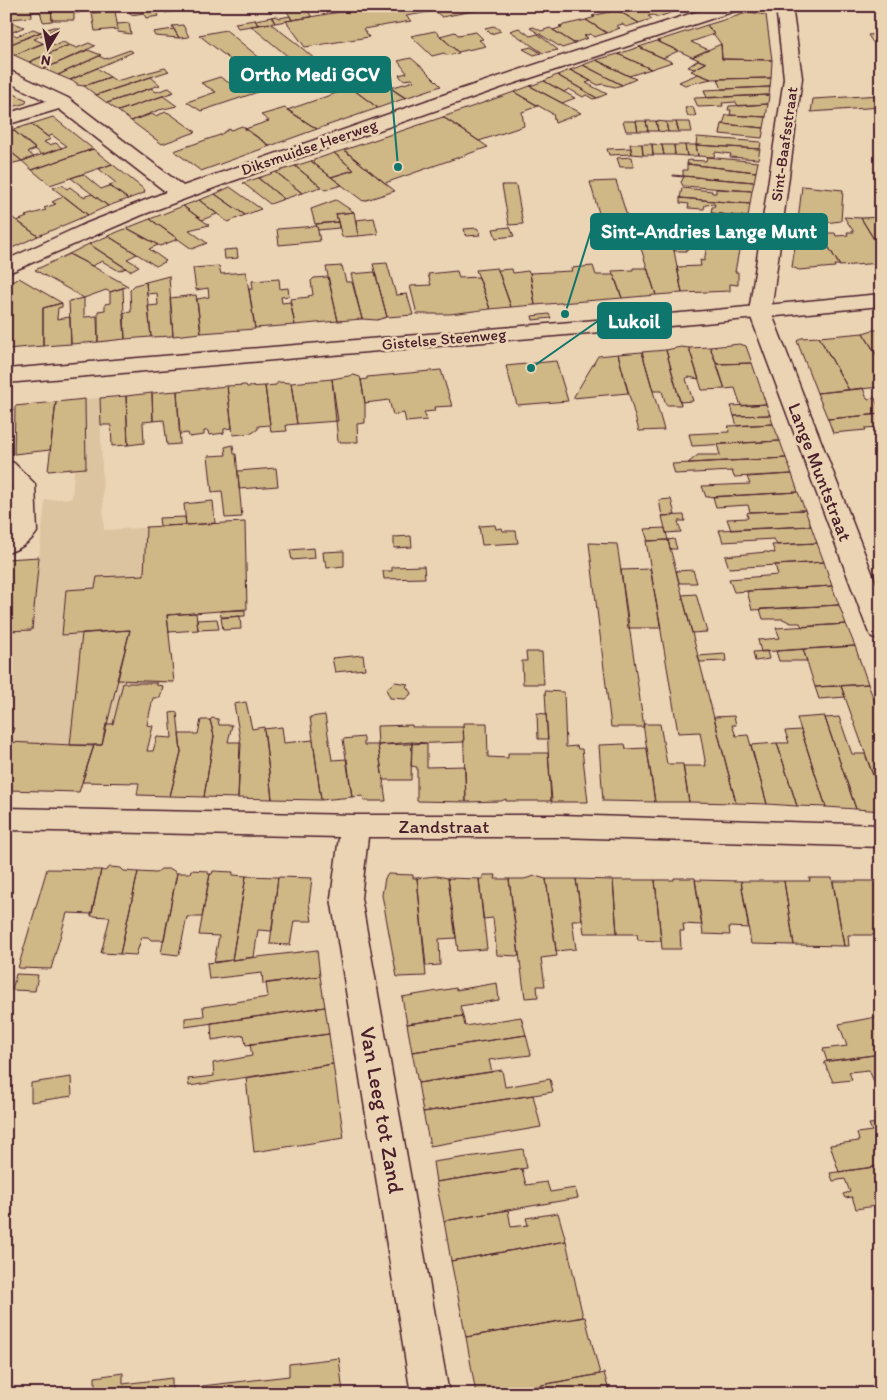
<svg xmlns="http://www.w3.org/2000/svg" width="887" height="1400" viewBox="0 0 887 1400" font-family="Itim,sans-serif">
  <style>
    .built { fill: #ddc4a1 }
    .building { fill: #cfb786; stroke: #4a1f2b }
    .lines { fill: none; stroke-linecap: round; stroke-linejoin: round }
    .minor-casing { stroke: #4a1f2b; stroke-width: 3 }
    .major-casing { stroke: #4a1f2b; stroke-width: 3 }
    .minor { fill: #ebd4b4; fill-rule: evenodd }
    .major { fill: #ebd4b4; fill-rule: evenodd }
    .labels { text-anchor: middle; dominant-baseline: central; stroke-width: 5; stroke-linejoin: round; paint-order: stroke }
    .far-street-label { font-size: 16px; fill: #4a1f2b; stroke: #ebd4b4 }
    .street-label { font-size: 19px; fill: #4a1f2b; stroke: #ebd4b4 }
    .near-street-label { font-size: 22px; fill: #4a1f2b; stroke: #ebd4b4 }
    .leader { fill: none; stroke: #0f766e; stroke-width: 2 }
    .callout-dot { fill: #0f766e; stroke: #ebd4b4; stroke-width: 2 }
    .callout { fill: #0f766e; stroke: #0f766e; stroke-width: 2 }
    .callout-label { font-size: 20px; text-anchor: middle; font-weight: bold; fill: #fff }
  </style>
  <rect width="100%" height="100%" fill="#ebd4b4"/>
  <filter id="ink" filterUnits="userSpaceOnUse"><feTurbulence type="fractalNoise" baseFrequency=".02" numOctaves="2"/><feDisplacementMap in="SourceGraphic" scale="10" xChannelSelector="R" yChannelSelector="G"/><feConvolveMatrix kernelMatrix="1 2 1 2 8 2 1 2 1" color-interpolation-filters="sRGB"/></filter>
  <g filter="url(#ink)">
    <path class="built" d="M100,398l4,132 141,-8 2,87 -80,6 7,69 -51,-1 -10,41h-7l-27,68 -73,-2v-231l33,-2 6,-57 27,-2 2,-29 12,-1 -1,-69z"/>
    <path class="building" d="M6,6h4l1,13 -3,2h-2z
      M10,6h21l1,11 -21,2z
      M31,6h20l1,15 -9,1 -3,-11 -9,1z
      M51,6h28l1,7h-6v7h-22z
      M120,6h20l4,7 -13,2 -3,-7 -7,1z
      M140,6h14l5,10 -13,2z
      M162,6h13l2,5 -12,2z
      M187,6h12l2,5 -11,1z
      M375,6h96l7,4 -36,7 -7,-6 -29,5 5,5 -48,8 6,8 -64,10 -19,-26z
      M623,6h36l11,7 -12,4 -5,-2 -5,1 4,3 -13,4 -22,-13 9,-2z
      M659,6h19l5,3 -13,4z
      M305,7l7,10 -20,3 -6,-11z
      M617,10l22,13 -13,4 -4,-3 -6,2 4,2 -13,5 -21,-13 9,-3 -3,-1z
      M115,11l3,18 -23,2 -3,-18z
      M750,12l16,3 6,45 -50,-1 -1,-15 -14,-19z
      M276,16l4,2 10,-2 2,4 -17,3 -4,-6z
      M272,17l3,6 -17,2 -3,-5z
      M255,20l3,5 -20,3 -3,-5z
      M586,20l21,13 -13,4 -4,-3 -6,2 4,2 -14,5 -21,-13 9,-3 -3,-1z
      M6,23h8l10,4 -18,8z
      M129,23l2,11 -13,-2 -1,-8z
      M270,23l26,20 40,34 -17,5 -68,-56z
      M183,25l6,12 -10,1 -7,-12z
      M707,25l7,9 -23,8 18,8 -17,7 -35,-16z
      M494,26l3,2 4,3 -10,3 -6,-6z
      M53,27h6l-25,12 9,4 -29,12 -8,-3v-6z
      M534,27l7,4 9,-3 25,16 -13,4 -32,-20z
      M519,28l11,8 8,-2 20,16 -15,3 -33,-22z
      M33,29l8,3 -35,14v-11l5,-2 6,3z
      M174,29l5,9 -24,-2 -2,-4z
      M226,30l30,25 36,27 -17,5 -37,-27 -6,1 -33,-26z
      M435,31l23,21 1,1 -12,2 -3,-2 -12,3 -21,-20z
      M455,32l3,3 18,-3 7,7 -4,1 7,6 -28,6 -18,-16z
      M881,34v11l-7,-1 -6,-9z
      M657,41l21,10 -15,7 -24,-11z
      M47,42l9,3 7,-3 6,3 -40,17 -15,-7z
      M89,43l6,3 -51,23 -15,-7 40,-17 8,3z
      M721,44l1,15 50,1 -1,18 -60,1 -20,-8 15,-8 -14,-6z
      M531,47l10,6 -7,2 -11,-6z
      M639,47l24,11 9,4 -21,7 -33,-15z
      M88,50l13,5 -43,20 -14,-6z
      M130,50l3,2 -63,28 -12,-5 41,-19 6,3z
      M618,54l33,15 -22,7 -33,-16z
      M411,58l13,11 17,17 -36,12 -15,-10 24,-7 -2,-2 -9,1 -4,-5 8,-2 -9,-12z
      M596,60l33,16 7,3 -14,6 -39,-20z
      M698,60l8,3 -12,6 -6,-2z
      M583,65l39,20 -7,2 -12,-3 -5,1 -28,-15z
      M97,68l13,9 -26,9 -7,-1v-2l-7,-3z
      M165,68l4,3 -73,24 -12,-9 26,-9 6,4z
      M570,70l21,11 -5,2 21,11 -10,4 -40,-23z
      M698,74l13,5 -26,6 -6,-3z
      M361,75l4,2 6,-2 35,23 -28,10 -32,-24 9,-3 -5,-2z
      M557,75l40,23 -4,1 -7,-4 -3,2 -14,-8 -5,3 -20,-11z
      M151,77l9,8 -53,18 -11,-8z
      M220,77l17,11 10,-3 11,7 -57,19 -14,-9 29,-10 -15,-9z
      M771,78l-1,9 -48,2 -4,-10z
      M544,81l20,11 11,6 -13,5 -32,-17z
      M530,86l32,17 19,10 -26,10 -2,-9 -39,-22z
      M770,87l-1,8 -62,3 -3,-8z
      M151,88l5,4 13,-4 5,4 -56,19 -11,-8z
      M351,88l27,20 -61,21 -30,-19z
      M514,92l24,14 -16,6 2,14 -45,15 -36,-24z
      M14,94l13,6 -1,3 -20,6v-12z
      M769,95l-1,9 -30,2 -2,-4 -14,1 1,3 -25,1 -4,-9z
      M881,95v12l-70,5 2,-13z
      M163,96l14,10 -18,4 -28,11 -13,-10z
      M768,104l-2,13 -36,-2 1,-5h-3l1,-4z
      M693,107l3,9h-8l-3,-8z
      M285,108l32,21 -47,17 -25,-17 24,-8 -8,-6z
      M166,112l3,1 27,19 -34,12 -31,-23 21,-7 3,2z
      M726,115l40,2 -2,11 -41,-4z
      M53,117l40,32 -61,21 -10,-9 45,-15 -15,-11 -4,2 -17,-13z
      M443,117l45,30 -103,36 -41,-33z
      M623,121h13l2,10h-12z
      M636,121h10l2,10h-10z
      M646,121h10l2,10h-10z
      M656,121l10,1 2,10 -10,-1z
      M666,122h10l3,10h-11z
      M676,122h14l2,10h-13z
      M31,124l20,15 -7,3 5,3 7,-2 6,5 -20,7 -29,-25z
      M722,124l42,4 -2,10 -42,-4z
      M242,126l28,20 -69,25 -27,-20 46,-16 9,-6 2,1z
      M13,130l23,19 -8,3 6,5 -12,4 -16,-13v-16z
      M697,137l13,1 51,4 -1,7 -64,-4z
      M630,144h12l1,11 -11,-1z
      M642,144h10l1,11h-10z
      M652,144l10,1 2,10h-11z
      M662,145h12l1,10h-11z
      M674,145h11l2,11 -12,-1z
      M685,145h11l2,11h-11z
      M696,145l64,4 -2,10 -28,-2 1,-3 -16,-2 -1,5 -16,-1z
      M6,148l16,13 -12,3 -4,-3z
      M631,148l1,6 -23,1 -2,-6z
      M93,149l19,15 -62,21 -18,-15z
      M344,150l41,33 10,8 -32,10 -32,-24 23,-7 -20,-17z
      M334,153l20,17 -23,7 -20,-16z
      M632,157l2,10h-14l-3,-9z
      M707,157l51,5 -2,10 -69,-8 1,-4 18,1z
      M311,161l20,16 11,8 -17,5 -30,-24z
      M112,164l33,26 -1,3 -16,6 -19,-14 7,-2 -17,-14z
      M687,164l69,8 -2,10 -71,-6v-6h4z
      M295,166l26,21 -19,6 -26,-21z
      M276,172l26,21 -18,6 -26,-21z
      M83,174l18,15 8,-3 19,13 -20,7 -37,-28z
      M673,175l10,1 71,6 -2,9 -69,-5 -2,-4 3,-5 -11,-1z
      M258,178l26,21 -14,5 -27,-21z
      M616,181l16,51 -27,2 -15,-52z
      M62,185l5,4 3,-2 13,10 9,-3 16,12 -20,9 -35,-27z
      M502,185h14l7,39 -14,1z
      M802,186l41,4 -2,31 -16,2 -27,-2z
      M230,187l31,22 -16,6 -30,-21z
      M682,188l30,3v2h4v-4l36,2 -2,13 -70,-6z
      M215,194l30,21 -17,7 -29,-22z
      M64,196l24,19 -50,21 -21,-15 10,-4 -2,-1 21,-6 -2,-2 12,-4 -4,-2z
      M680,198l70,6 -2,13 -37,-4 1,-6h2l1,-3 -10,1 -1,4 -16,-1 1,-4 -9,-1z
      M199,200l18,14 -15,6 -19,-14z
      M336,200l18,12 -18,2 2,8 -23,2 -4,-15z
      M183,206l26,19 -20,5 18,13 -15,6 -42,-30z
      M354,212l4,24 -16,1 -6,-23z
      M6,213l11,8 21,15 -28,13 -4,-2z
      M711,213l37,4 -4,19 -75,-9 -1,-7 41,4z
      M844,217l17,1 20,33v12l-41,3 -20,-33h15l1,3 12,-1 -1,-3h7z
      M881,217v34l-20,-33z
      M374,218l4,16 -20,2 -2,-16z
      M150,219l28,20 -18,7 -33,-18z
      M637,220h21l4,19 10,1 10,53 -26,2 -19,-59h3z
      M338,222l1,6 -21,2 -2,-6z
      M317,226l3,15 -41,4 -2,-16z
      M510,227l4,9 -18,2 -3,-9z
      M127,228l31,17 -9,4 17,12 -10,5 -48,-30z
      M477,228l4,5h-2l1,2 -14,1 -2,-7z
      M708,232l36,4 -2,14 -35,-4 -20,3 -1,2h-12l-3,-14 35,3z
      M797,232l23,1 20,33 -2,-1h-4l1,2 -36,3 -7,-3z
      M108,236l29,18 -10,5 12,7 -9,5 -41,-27z
      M89,244l37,24 -7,3 -17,-10 -10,5 -23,-12z
      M707,246l34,4h-2l-4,22h3v13l-8,-1v7l-48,2 -5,-26 24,-1 -1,-6 4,1z
      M237,249l1,9 -13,1 -1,-9z
      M69,254l23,12 36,20 -18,6 -4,-2 -22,8 -49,-28z
      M387,263l9,32 11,-1 6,21 -26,2 -14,-53z
      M219,266l2,8 25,-2 9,57 -54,4 -4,-34 12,-2 -1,-9 -12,2 -3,-22z
      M342,266l4,16h6l10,37 -24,2 -12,-54z
      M593,266l3,9h18l8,23 -87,7 -5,-32 42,-2 -1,-3z
      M497,268l1,2 13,37 -21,2 -14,-39z
      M633,268h14l9,27 -34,3 -10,-27 21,-1z
      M512,269l1,4 15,-2 2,2 5,32 -24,2 -13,-37z
      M457,271l2,7 20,-1 11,32 -40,5h-33l-7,-28 21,-1 -3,-11z
      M375,272l12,45 -10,3 -15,-1 -11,-45z
      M169,276l4,60 -22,1 -3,-31 10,-1 -1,-12 -10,1 -1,-12z
      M328,277l10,44 -43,4 -5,-26 19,-2 -1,-1 5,-1 -2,-14 3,-3z
      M19,278l43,25 -19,5v38l-37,3v-64z
      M279,279l1,10 8,-1 1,8 -8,1 1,6 8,-1 5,23 -40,3 -6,-39h4l-1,-8z
      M146,282l5,55 -26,2 -2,-26 8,-1 -1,-22 5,-5z
      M123,288l2,51 -27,3v-31l7,-1v-6l5,-1v-11z
      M196,295l5,38 -28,3 -3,-38z
      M84,298v19l13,-1 1,26 -27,2 -2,-43z
      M62,303v4l-4,1 -1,11 13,-2 1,27 -28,2v-38z
      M549,314l2,4 -18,2 -1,-4z
      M873,330h8v32l-18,-29z
      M863,333l18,29v25l-32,3 -30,-53z
      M819,337l30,53 -32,3 -20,-52 4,-3z
      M740,344l6,2 6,17 -35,1 -7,-17z
      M681,347l8,1 10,31 -11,-2 -2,2 7,22 -13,1 -14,-52z
      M710,347l15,42 -23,1 -13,-42z
      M666,350l15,55h-15l-4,-14h-9l-11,-39z
      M642,352l22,78 -25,1 -21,-77z
      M618,354l10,39 -55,5 25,-42z
      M556,361l12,40 -51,4 -11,-39z
      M752,363l14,41 -25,2 -6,-18 -10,1 -8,-25z
      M441,370l11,36 -18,1 1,4 -11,1 3,8 -21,2 -2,-9 -11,2 -4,-15 -24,3 -4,-23 6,-1v-2z
      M354,375l6,2 1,3 4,23v20l-8,1 1,18h-20l-6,-63z
      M332,379l6,42 -41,3 -6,-41z
      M278,382l13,1 6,41 -11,1 1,6 -16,1 -6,-46 11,-1z
      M246,385l1,2 18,-1 5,39 -12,1v3l-6,4 -19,2 -6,-49z
      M227,386l5,42 -8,1v4l-15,2 -1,-4h-4v4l-15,2 -1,-4 -8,1 -3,-43z
      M863,388l4,11 8,-1 6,16 -53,5 -11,-26z
      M177,391l3,53 -13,1 -3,-25 -11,1 -1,-28z
      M152,393l1,28 -10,1 1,21 -16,2 -2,-49z
      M126,396l2,49 -16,1 -1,-21h-10l-1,-27z
      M85,399l1,69 -38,3 8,-69z
      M56,402l-6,48 -36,4 1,-48z
      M766,404l4,11 -36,1 -3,-10z
      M881,414v13l-16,1 1,2 -33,3 -5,-14z
      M770,415l3,9 -36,2 -3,-10z
      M773,424l7,17 -88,5 -3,-12 40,-2 -1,-6z
      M780,441l6,17 -98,5 10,-8h22l-3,-11z
      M233,445l1,9h2l6,63 -17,1 -3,-27 -10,1 -4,-36 18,-1 -1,-8z
      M786,458l6,16 -58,3 -2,-6 -57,3 -3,-10z
      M276,468l2,18 -39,3 -1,-18z
      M792,474l6,18 -92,5 -4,-11 48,-2 -3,-7z
      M10,484h2l-1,46 -5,1v-44h4z
      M798,492l7,18 -55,2 -2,-7 -32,2 -3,-10z
      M671,499l4,16 -13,1 -3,-16z
      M213,501l2,22 -29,2 -2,-21z
      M805,510l6,16 -80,4 -4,-11 21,-1 -1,-5 3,-1z
      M684,515l1,6h-7l3,11 -15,1 -4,-17z
      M185,517l1,8 -26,1 -1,-8z
      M245,522l2,87 -80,6 7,67 -57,-2 13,-50 -68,5 4,-45 29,-2 2,-11 47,-2 2,-48z
      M495,525l1,4 6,-1 1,3h13l2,12 -36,2 -3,-19z
      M811,526l6,17 -40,2 -3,-6 -51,3 -4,-12z
      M665,528l3,12 -20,1 -4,-12z
      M411,536l1,11 -18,1v-11z
      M674,539l3,10h-7l-2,-9z
      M668,540l30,116 38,147 -47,-1 -6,-36h23l-6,-34 -22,1 -32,-192z
      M589,543l28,1 27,183h-33z
      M817,543l7,19 -95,6 -4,-12 41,-4 9,1 -3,-8z
      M314,548l1,10 -23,2 -2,-10z
      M344,551v15l-17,2 -1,-7h-2l-1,-9z
      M39,557l-7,73 -26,1v-72z
      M824,562l8,24 -98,6 -5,-13 49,-4 -3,-10z
      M424,566l1,12 -41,1 -1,-8h9v-4z
      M650,569l11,59h-33l-7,-58z
      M693,570l4,13h-18l-3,-12z
      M832,586l7,19 -87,5 -5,-19z
      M696,594l11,38 -15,1 -10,-38z
      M839,605l7,19 -44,3 -2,-4h-9l-8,-4h-20l-3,-10z
      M245,610v6l-24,1 -1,-6z
      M196,613l2,17 -29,2 -2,-17z
      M240,616l1,13 -18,1 -2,-12z
      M217,619l2,10 -21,1 -1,-10z
      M846,624l9,22 -94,6 -3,-12 22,-2 -4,-10z
      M130,630l-28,115h-32l12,-112z
      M855,646l13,38 -53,3 -12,-38z
      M803,649l4,12h-28l-3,-10z
      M767,651l2,8 -14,2 -2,-9z
      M526,652h16l2,32h-21l-1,-23h5z
      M725,654l1,7 -26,1 -2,-6z
      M363,655l2,14 -30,3 -3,-14z
      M395,682l13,2 -2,2 5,7 -1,2 -5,4 -15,-1 -4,-9z
      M123,683h34l-1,2 7,1 -3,12h-7l-6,27 6,1 -6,25h6l4,-14 15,1 -2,-25 7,-1 4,40 -11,44 -33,-1 2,-12 -57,-1 12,-37h8l4,-21h7z
      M868,684l13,34v79l-40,-111z
      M841,686l4,11 -26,2 -4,-12z
      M545,691l19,1 2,55 11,-1 1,3h4l6,53h-37z
      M246,702l6,27 12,-2 8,72 -34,-1 3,-54 -7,-40z
      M537,713l9,1 2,25h-10z
      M325,715l7,45 15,-1 5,38 -31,3 -11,-83z
      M734,716l2,9h-4l4,11 12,-1 19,69 -31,-1 -22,-86z
      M825,716v2l31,91 -30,-2 -29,-89z
      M839,717l13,37h13l16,43v14l-25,-2 -31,-91z
      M212,718l6,1 1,6h13l-4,17h12l-2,56 -34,-1 10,-61 -4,-16z
      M201,720h9l4,16 -10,61 -34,-1 11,-44 -2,-18h19z
      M463,723h24l1,34 20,1v-5h40l4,48h-46v-2l-5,2 -35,1z
      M643,724h17l7,40h16l6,38h-34z
      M412,725v2h51l1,15 -86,3 -1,-19z
      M6,727l8,1 -6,14 86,4 -15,46 -73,-2z
      M282,727l2,16 29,-3 8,60 -49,-1 -8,-70z
      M801,730l25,77 -29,-1 -20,-63h12l-4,-12z
      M364,737v8h14l8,56h-22l-1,-5 -11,1 -9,-58z
      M412,742l-1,38h-28l-5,-35z
      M412,742l15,1v24l38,-1 1,36 -49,-1v-34l-6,-1z
      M777,743l20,63 -30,-2 -16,-59z
      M625,744l1,5 21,-1 8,54 -52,-1 -4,-56z
      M110,867l11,1 3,3 14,1 -18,82 -19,-1 9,-36 -19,-1 10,-46 4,1z
      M47,869l54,1 -9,44 -25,-1 -16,56 -33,-1z
      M161,869h10l6,4 -13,67h-13l-3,-3h-6l-6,18 -16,-1 18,-82 18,1z
      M191,870l17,1v3h2l-8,43h-15l-8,38 -18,-2 16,-80h13z
      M213,871l20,1v3l13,1 -14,84 -18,3 5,-27 -20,-1 11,-61h2z
      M388,874l25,1v3h4l9,98 -29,1 -15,-82 3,-17z
      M483,875h13l-1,4h14l10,77 -22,-1 -4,-37 -10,1 -4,-40h4z
      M246,876l32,1 -6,54 -14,-1 -4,27 -22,3z
      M437,876l11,2 8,60 -17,1 1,26 -14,1 -9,-88z
      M535,876l11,3 11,77 -16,2 4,28h-8l1,11 -13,1 -16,-119h15z
      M278,877l34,1 -3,25 3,18h-18l-4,24 -20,-1z
      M448,878l31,1 8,70 -29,2z
      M674,878h21l7,47 -19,-1 1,7h-4l1,18h-19l-7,-69h19z
      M809,878h23l12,68 -50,-1 -10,-64h26z
      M546,879h30l6,41h-10l4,29 -20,2z
      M576,879l37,1 4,53h-33z
      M613,880h42l6,61 -23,-1 -1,-6h-20z
      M695,880l46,1 8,47 -20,-1 1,8 -27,-1z
      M741,881h43l10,64 -43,-1z
      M833,881h47l1,54h-33l1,11h-5z
      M317,950l3,26 -57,8 -1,-11 -53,6 -2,-16z
      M16,974l22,1 -3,16 -23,-1z
      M320,976l5,31 -140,20v-9l19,-2 -1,-9 65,-10 -2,-14z
      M497,983l2,17 -39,6 3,10 -56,8 -5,-27 54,-9v2z
      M325,1007l4,27 -83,11 -2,-10 -32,5 -1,-17z
      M463,1016l2,10 56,-9 5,18 -114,17 -5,-28z
      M881,1016v38l-54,7 -4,-12 24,-3 -8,-22z
      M329,1034l4,30 -144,22 -1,-7 26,-3 -1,-13 39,-7 -2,-12z
      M526,1035l5,20 -42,5 3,12 -74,11 -6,-31z
      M881,1054v37h-3l-9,-21 -20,2 3,8 -19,2 -9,-20z
      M333,1064l11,74 -90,14 -8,-74z
      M502,1070l3,17 45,-8 3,13 -130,20 -5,-29z
      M71,1077l1,19 -41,6v-19z
      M533,1095l8,32 -111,19 -7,-34z
      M881,1123v43l-42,6 -9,-27 29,-4 -2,-8 15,-2 -3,-7z
      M523,1149l4,19 -91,14 -3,-20z
      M881,1166v39l-25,4 -4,-12 -7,1 -2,-4 7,-2 -5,-13 -12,2 -3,-8z
      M522,1169l4,16 21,-3 3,10 25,-4 3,10 -134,23 -8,-39z
      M508,1210l3,17 17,-2 -2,-7 32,-5 8,28 -115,20 -7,-40z
      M566,1241l17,76 -117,20 -15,-76z
      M585,1317l15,57 -106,20h-18l-10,-57z
      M339,1358l4,36h-141v-8l87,-10v-12z
      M123,1373v11l49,-6v16h-122l45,-6v-11z
      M604,1373l6,21h-116l106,-20z"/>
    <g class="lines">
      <defs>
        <path id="minor" d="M714,6h26l-2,4 -235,77 -273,95 -88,33 -136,59v-14l79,-36 81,-32 -107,-83 -53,16v-11l40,-13 -40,-20v-12l62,29 115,88 260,-91z
          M776,6h16l10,72 -31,234 110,284v44l-9,-3 -4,-6 -119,-319 35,-234z
          M6,461l8,2 21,21 2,48c-6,10 -19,18 -31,21v-20l6,-4 -1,-43 -5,-5z
          M6,808l349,7h205l321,10v22l-321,-10h-192l-7,61 88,496h-38l-80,-496 8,-61 -333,-7z"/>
        <path id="major" d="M881,294v12l-176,17 -699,60v-14l699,-58z"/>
      </defs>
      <use href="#minor" class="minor-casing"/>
      <use href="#major" class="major-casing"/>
      <use href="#minor" class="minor"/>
      <use href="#major" class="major"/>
    </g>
  </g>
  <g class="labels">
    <g class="far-street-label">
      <text transform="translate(784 144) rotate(-82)">Sint-Baafsstraat</text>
      <text transform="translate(309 147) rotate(-19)">Diksmuidse Heerweg</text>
      <text transform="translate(444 339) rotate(-5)">Gistelse Steenweg</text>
    </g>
    <g class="street-label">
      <text transform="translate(820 472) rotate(69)">Lange Muntstraat</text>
      <text x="444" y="826">Zandstraat</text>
    </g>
    <g class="near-street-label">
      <text transform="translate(382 1110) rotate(80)">Van Leeg tot Zand</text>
    </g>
  </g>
  <path class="leader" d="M398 167L390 74M565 314L591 231M531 368L598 321"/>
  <g class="callout-dot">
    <circle cx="398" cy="167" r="5"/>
    <circle cx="565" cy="314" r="5"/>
    <circle cx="531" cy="368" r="5"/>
  </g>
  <g class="callout">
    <rect x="230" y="57" width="160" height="35" rx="5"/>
    <rect x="591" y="214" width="236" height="35" rx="5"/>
    <rect x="598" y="303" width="73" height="35" rx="5"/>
  </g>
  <g class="callout-label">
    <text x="310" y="81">Ortho Medi GCV</text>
    <text x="709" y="238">Sint-Andries Lange Munt</text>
    <text x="634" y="328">Lukoil</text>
  </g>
  <rect width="887" height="1400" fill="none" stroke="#ebd4b4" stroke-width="25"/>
  <rect x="12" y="12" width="862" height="1375" fill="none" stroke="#4a1f2b" stroke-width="2" filter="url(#ink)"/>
  <g transform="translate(48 48) rotate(190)" stroke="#ebd4b4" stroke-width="4" paint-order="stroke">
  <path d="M0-4L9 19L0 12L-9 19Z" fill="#4a1f2b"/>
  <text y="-8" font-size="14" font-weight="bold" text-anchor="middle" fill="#4a1f2b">N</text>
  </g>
</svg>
